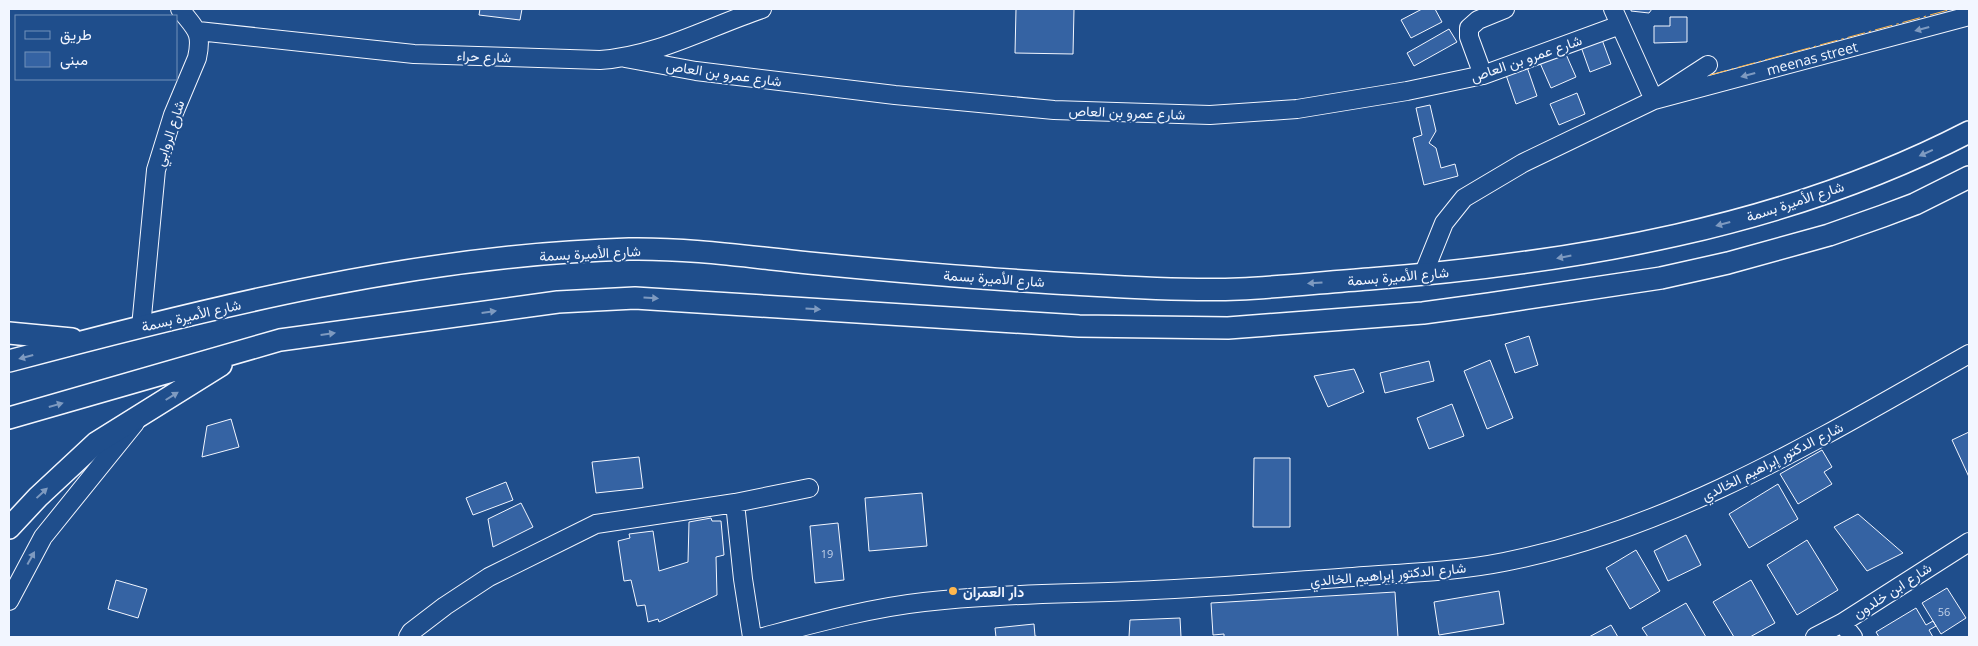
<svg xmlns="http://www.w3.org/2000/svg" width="1978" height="646" viewBox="0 0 1978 646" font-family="'Open Sans',Vazirmatn,sans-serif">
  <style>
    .building { fill: #3563a3; stroke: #f2f6ff }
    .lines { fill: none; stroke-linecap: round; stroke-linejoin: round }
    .minor-casing { stroke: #f2f6ff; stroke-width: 20 }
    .major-casing { stroke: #f2f6ff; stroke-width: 24 }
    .minor { stroke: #1f4e8c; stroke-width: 18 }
    .major { stroke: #1f4e8c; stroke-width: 21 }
    .power { stroke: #ffb74d; stroke-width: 1; stroke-dasharray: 18 4 2.5 4; stroke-linecap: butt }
    .oneway { fill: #7e9ac0 }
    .poi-dot { fill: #ffb74d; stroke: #1f4e8c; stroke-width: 2 }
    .labels { text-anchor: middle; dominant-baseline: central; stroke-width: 4; stroke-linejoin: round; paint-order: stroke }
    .number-label { font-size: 11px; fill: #c3d1e8 }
    .street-label { font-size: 14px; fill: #f2f6ff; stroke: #1f4e8c }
    .poi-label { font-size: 14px; font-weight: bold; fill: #f2f6ff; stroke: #1f4e8c; text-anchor: start }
  </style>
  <rect width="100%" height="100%" fill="#1f4e8c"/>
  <path class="building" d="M480,9h42l-2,11 -41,-5z
    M1016,9h58l-1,45 -58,-1z
    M1422,9h13l7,13 -31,16 -10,-18z
    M1631,9h21l-3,4 -18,-2z
    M1670,17h17v25l-33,1v-17h16z
    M1449,29l8,13 -43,24 -7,-13z
    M1601,37l10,27 -21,8 -10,-28z
    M1565,52l11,25 -25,11 -11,-25z
    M1527,67l10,29 -21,8 -10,-29z
    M1577,93l8,21 -26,11 -9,-21z
    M1430,105l6,26 -7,12 7,5 5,20 14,-4 3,12 -34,9 -11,-47 9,-3 -6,-27z
    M1529,336l9,29 -23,8 -10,-29z
    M1490,360l23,58 -26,11 -23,-58z
    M1429,361l5,20 -49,12 -5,-20z
    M1354,369l10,23 -36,15 -14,-31z
    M1452,404l12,32 -35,13 -12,-31z
    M231,419l8,28 -37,10 5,-31z
    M1969,432v45l-17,-37z
    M1822,450l10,17 -8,5 8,12 -34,20 -18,-30z
    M639,457l4,31 -47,5 -4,-31z
    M1254,458h36v69h-37z
    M506,482l7,18 -40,15 -7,-17z
    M1778,484l20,35 -49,29 -20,-34z
    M922,493l5,53 -58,5 -4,-53z
    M521,503l12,24 -40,20 -5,-28z
    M1858,514l45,39 -36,18 -33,-44z
    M711,518l1,3h9l3,34 -8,2 1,38 -58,27 -1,-3 -10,3 -3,-17 -8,1 -6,-26 -7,1 -6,-40 12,-3 -1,-4 24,-3 6,40 29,-9 1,-40z
    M838,523l6,57 -29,3 -5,-57z
    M1686,535l15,30 -33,16 -14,-30z
    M1807,540l31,50 -41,25 -30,-50z
    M1636,550l24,41 -30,18 -24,-41z
    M116,580l31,9 -9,29 -30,-9z
    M1751,580l24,43 -25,14h-16l-21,-35z
    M1947,588l19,30 -25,16 -19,-31z
    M1499,591l5,33 -65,11 -5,-33z
    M1395,592l3,45h-174v-3l-11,1 -2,-32z
    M1686,603l20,34h-58l-6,-9z
    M1916,608l10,17 7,-4 3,5 -7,4 4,7h-54l-3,-5z
    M1180,618l1,19h-52l1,-17z
    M1034,624l1,12 5,1h-44l-1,-9z
    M1611,625l7,12h-29z"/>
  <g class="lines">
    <defs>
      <path id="minor" d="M1613,9l41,91 315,-84
        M198,31l216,23 186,6c58,-4 108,-33 162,-51
        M625,58l71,13 199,24 159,15 156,5 87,-6 110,-18 76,-16 137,-50
        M1483,75l-14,-38v-9l9,-8 27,-11
        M1423,275l21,-52 20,-25 59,-35 131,-63 54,-35
        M141,327l15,-157 17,-55 24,-57c6,-27 -2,-29 -17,-49
        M735,503l8,76 9,58
        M9,601l34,-64 92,-114
        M1842,623l11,14
        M408,637l3,-5 34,-26 44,-29 107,-53 139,-21 74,-15
        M763,637c53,-14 107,-29 161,-35 69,-8 139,-8 208,-11 74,-3 147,-9 221,-14 50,-4 101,-5 151,-15 169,-33 318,-125 465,-208
        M1815,637l27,-14 127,-81"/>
      <path id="major" d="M9,333l63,6
        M9,361c202,-54 410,-106 620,-112 60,-1 121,8 180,14 93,9 187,17 280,22 49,3 101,6 150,4 44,-2 87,-7 130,-10 205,-16 416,-52 600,-147
        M9,418l271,-78 278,-38 77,-4 444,28 149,2 195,-15 66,-9 172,-26 67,-15 101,-28 54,-19 32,-12 54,-27
        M9,528l29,-31 58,-54 125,-78"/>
    </defs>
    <use href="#minor" class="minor-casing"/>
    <use href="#major" class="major-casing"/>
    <use href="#minor" class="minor"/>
    <use href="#major" class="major"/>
    <path class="power" d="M1710,75l242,-66"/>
  </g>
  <defs><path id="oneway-solid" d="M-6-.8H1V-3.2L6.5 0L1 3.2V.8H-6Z" transform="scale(1.25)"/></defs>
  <g class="oneway">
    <use href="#oneway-solid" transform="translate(1922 29) rotate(165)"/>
    <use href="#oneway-solid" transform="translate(1748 75) rotate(165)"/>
    <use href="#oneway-solid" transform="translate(1926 153) rotate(156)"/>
    <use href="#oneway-solid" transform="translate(1723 224) rotate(165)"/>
    <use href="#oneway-solid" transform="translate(1564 257) rotate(169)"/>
    <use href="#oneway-solid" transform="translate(1315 283) rotate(176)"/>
    <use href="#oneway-solid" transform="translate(651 298) rotate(3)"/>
    <use href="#oneway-solid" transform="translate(813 309) rotate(4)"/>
    <use href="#oneway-solid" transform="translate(489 312) rotate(-8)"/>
    <use href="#oneway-solid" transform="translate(328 334) rotate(-8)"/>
    <use href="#oneway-solid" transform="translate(26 357) rotate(165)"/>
    <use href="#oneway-solid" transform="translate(172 396) rotate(-32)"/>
    <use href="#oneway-solid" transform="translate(56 405) rotate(-16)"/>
    <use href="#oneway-solid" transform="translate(42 493) rotate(-43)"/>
    <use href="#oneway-solid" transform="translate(31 558) rotate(-61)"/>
  </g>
  <circle class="poi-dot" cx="953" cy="591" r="5"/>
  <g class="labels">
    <g class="number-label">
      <text x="827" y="553">19</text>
      <text x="1944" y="611">56</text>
    </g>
    <g class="street-label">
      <text transform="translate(484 56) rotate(2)">شارع حراء</text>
      <text transform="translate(1526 58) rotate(-19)">شارع عمرو بن العاص</text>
      <text transform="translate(1812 58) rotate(-15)">meenas street</text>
      <text transform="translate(724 73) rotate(8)">شارع عمرو بن العاص</text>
      <text transform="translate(1127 112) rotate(2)">شارع عمرو بن العاص</text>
      <text transform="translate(169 133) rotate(-72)">شارع الروابي</text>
      <text transform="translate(1795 201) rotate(-18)">شارع الأميرة بسمة</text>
      <text transform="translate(590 253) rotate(-3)">شارع الأميرة بسمة</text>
      <text transform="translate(1398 276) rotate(-5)">شارع الأميرة بسمة</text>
      <text transform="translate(994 278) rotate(4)">شارع الأميرة بسمة</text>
      <text transform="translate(191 315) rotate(-13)">شارع الأميرة بسمة</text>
      <text transform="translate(1772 461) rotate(-27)">شارع الدكتور إبراهيم الخالدي</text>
      <text transform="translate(1388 574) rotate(-5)">شارع الدكتور إبراهيم الخالدي</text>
      <text transform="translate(1892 590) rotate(-33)">شارع ابن خلدون</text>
    </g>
    <g class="poi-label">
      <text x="963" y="591">دار العمران</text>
    </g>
  </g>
  <rect width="1978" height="646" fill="none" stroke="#f2f6ff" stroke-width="20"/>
  <rect x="15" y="15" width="162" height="65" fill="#1f4e8c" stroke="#7391ba"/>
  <rect x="25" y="31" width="25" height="8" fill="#1f4e8c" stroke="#7391ba"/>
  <text x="60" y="40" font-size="15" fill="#f2f6ff">طريق</text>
  <rect x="25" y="52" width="25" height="15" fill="#3563a3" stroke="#7391ba"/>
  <text x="60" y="65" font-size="15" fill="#f2f6ff">مبنى</text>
</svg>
